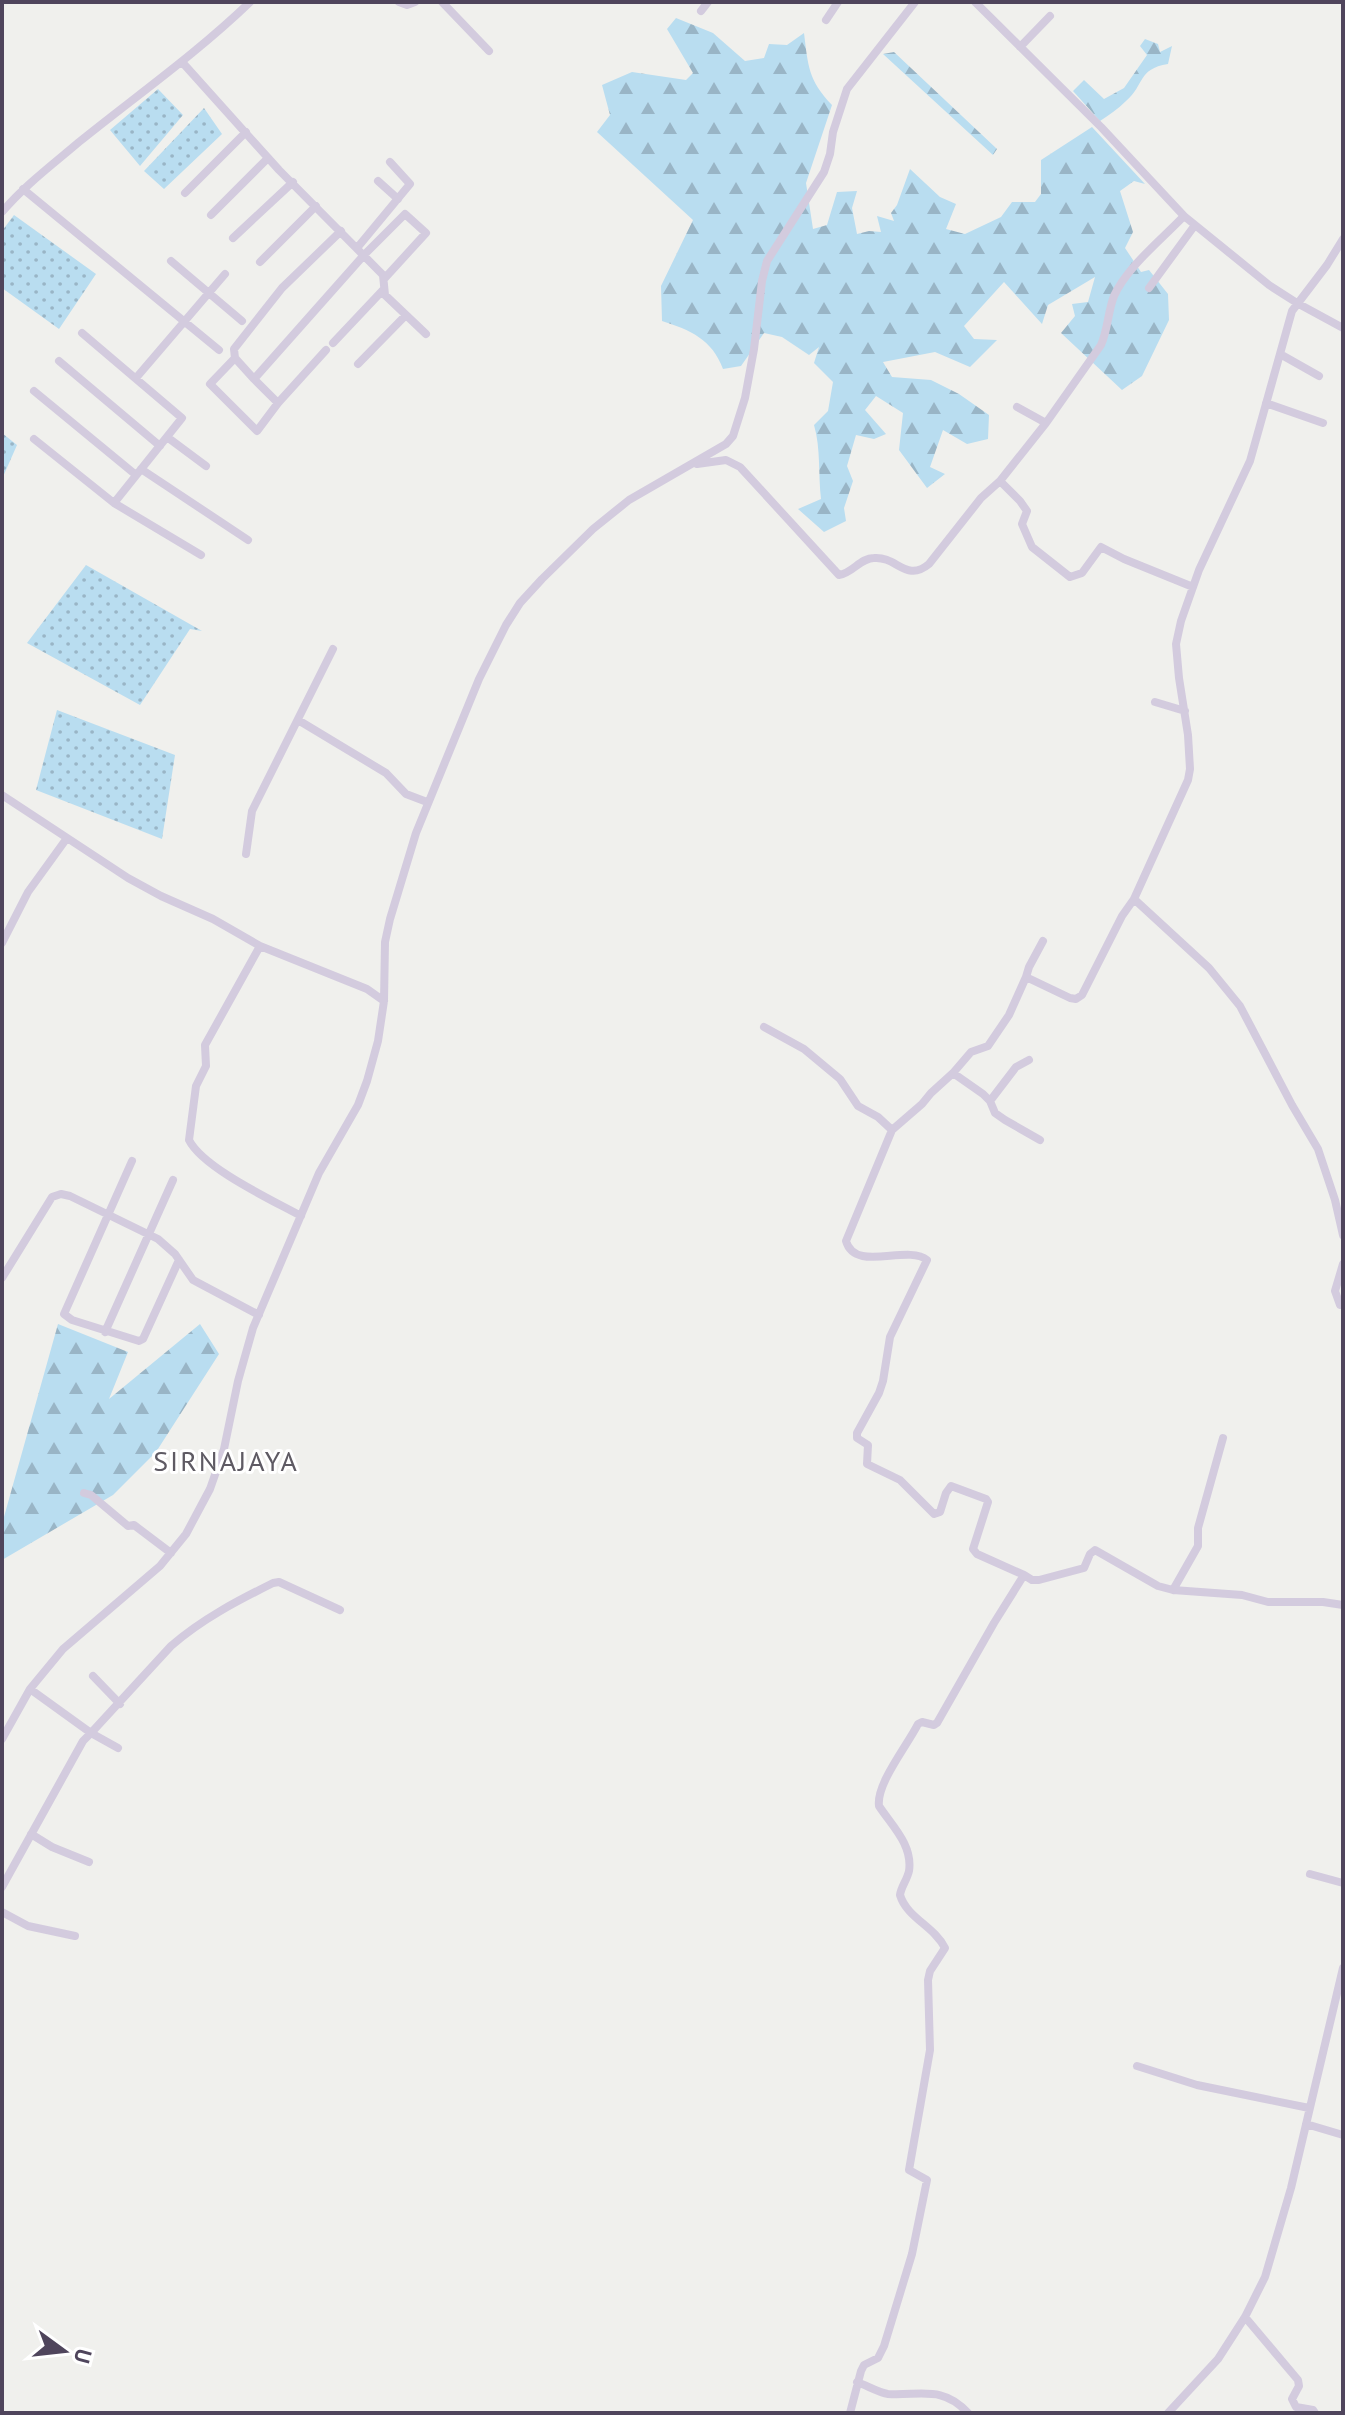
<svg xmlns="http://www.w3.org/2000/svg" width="1345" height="2415" viewBox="0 0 1345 2415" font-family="'PT Sans',sans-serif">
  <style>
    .grass { fill: url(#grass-dots) }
    .forest { fill: url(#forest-firs) }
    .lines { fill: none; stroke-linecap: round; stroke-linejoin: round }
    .street { stroke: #d3cbde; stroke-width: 8 }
    .labels { text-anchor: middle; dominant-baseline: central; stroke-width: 6; stroke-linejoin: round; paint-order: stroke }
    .quarter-label { font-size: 28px; letter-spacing: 2px; fill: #5e5a63; stroke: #fff }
  </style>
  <defs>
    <pattern id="grass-dots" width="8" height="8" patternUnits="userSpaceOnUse" patternTransform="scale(2)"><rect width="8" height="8" fill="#b9ddf0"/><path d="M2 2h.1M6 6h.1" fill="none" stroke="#99b5c6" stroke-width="1.8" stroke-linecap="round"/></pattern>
    <pattern id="forest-firs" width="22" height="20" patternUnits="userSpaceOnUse" patternTransform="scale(2)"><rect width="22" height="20" fill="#b9ddf0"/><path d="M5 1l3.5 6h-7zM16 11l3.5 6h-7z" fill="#99b5c6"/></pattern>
  </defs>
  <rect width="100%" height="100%" fill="#f0f0ed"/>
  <path class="grass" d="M158,89l25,26 -43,51 -30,-36z
    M204,108l18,26 -58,55 -20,-18z
    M14,215l82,59 -37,55 -57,-41v-57z
    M2,433l15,12 -15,34z
    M86,565l116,66 -12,-2 -50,76 -113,-62z
    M57,710l118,45 -13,84 -126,-49z"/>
  <path class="forest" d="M676,18l37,15 32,28 19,-3 5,-14 18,1 17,-12c4,32 4,47 28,72l-26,78 7,46 14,-4 10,-33 20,-1 -5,17 5,26 12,-3 12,1 -4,-16 17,5 -3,-8 6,-8 13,-36 30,28 16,7 -10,25 19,5 36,-17 11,-15h23l6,-8v-34l51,-33 53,57 -11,-3 -14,10 13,41 -8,16 16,24 8,-2 19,24 1,26 -27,56 -20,14 -61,-57 14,-17 -3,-12 16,-2 7,-25 -47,28 -6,19 -38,-42 -40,44 10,13 23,1 -27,27 -35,-15 -52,10 9,15 39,3 28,14 30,21 -1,24 -21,5 -24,-14 -13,37 15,7 -18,14 -28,-38 4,-37 -27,-17 -11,14 21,24 -12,5 -18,-4 -9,31 6,15 -9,27 2,13 -22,11 -26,-23 23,-10c-3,-24 0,-50 -7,-74l14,-14 5,-29 -19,-19 5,-16 -10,8 -27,-18 -18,-4 -23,33 -18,3c-11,-30 -33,-39 -61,-48l-1,-35 32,-66 -96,-88 13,-17 -8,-30 30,-13 54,8 7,-7 -26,-44z
    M1145,39l13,5 2,8 12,-6 -4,18c-31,5 -23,21 -42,37 -8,8 -17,14 -26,20l-27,-30 11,-11 20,19 20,-11 23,-33 -7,-9z
    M894,52l103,97 -4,6 -110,-101z
    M58,1324l70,28 -19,47 91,-75 19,30 -63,98 -43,43 -111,65v-36z"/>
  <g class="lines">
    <path class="street" d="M399,2l8,3 8,-3
      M442,2l47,49
      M975,2l126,125 83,89 85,69 28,18 46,25
      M701,11l7,-9
      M826,20l12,-18
      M1020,47l30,-31
      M182,62l97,108 104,105 2,20 41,39
      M378,181l20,18
      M23,189l196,161
      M185,193l61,-61
      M2,212c23,-27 50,-47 77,-70 57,-46 118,-89 171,-140
      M211,215l57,-57
      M341,231l-59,57 -48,61 1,9 19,21 110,-124
      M233,238l60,-56
      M1343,239l-16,26 -35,46 -42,150 -51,109 -18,51 -5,23 3,34 9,57 2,34 -2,11 -54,119 75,69 31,38 52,99 26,44 17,51 8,35
      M357,248l53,-64 -20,-22
      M367,252l38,-38 21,19 -42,46
      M171,261l71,60
      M260,262l56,-56
      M1149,288l46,-63
      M82,333l100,85 -68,85
      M333,343l50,-53
      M1280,354l39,22
      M235,358l-25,26 47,47 21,-28
      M59,361l101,85
      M358,364l48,-49
      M136,378l89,-104
      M254,379l24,24 48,-53
      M34,391l102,84
      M1266,403l57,20
      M1046,423l55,-78c7,-16 7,-34 13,-49 13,-29 48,-57 70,-80
      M167,437l39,29
      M34,439l80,64 87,52
      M697,464l29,-4 14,7 99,108c14,-2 21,-17 35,-17 23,-2 32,25 55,6l52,-66 19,-17 46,-58 -29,-16
      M141,469l107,71
      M1000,481l20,20 7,10 -5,13 10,23 38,30 12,-4 19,-26 23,12 69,28
      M1155,702l30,9
      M298,720l88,53 20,21 21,8
      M2,795l126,83 33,18 52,23 47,27 107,43 17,12
      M246,854l6,-43 81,-162
      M2,943l26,-51 39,-54
      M260,946l-55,99 1,21 -10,20 -7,54c14,28 83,60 112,76
      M1026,977l3,-10 14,-26
      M764,1027l40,22 36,30 18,27 20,11 14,13
      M953,1073l30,21 7,7 5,12 10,7 35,20
      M990,1101l26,-34 13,-7
      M132,1161l-68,153 8,6 67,21 4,-2 36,-79
      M2,1278l50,-81 9,-3 9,2 88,43 17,15 18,26 66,35
      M1340,1305l-5,-14 8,-27
      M105,1332l68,-152
      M84,1493l7,2 37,31 6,-1 37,28
      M1024,1575l-47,-21 -4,-5 15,-47 -2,-3 -35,-13 -5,7 -6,19 -6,2 -34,-34 -33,-16 1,-19 -11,-7v-5l22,-40 4,-12 7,-44 37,-77c-20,-16 -72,13 -81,-19l46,-111 30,-26 9,-11 22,-20 18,-21 17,-6 21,-31 17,-38 44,21 6,1 6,-4 40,-79 12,-17
      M1173,1590l25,-44v-18l25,-90
      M93,1676l27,28
      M30,1689l61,44 80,-87c31,-27 66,-45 102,-63l6,-1 61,28
      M2,1739l28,-50 33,-40 97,-83 26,-32 24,-45 14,-40 14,-68 15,-53 66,-155 39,-68 9,-24 11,-40 6,-40 1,-59 5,-23 26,-86 63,-154 27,-54 14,-22 22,-24 51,-50 36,-29 97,-56 7,-8 12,-38 9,-49 8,-68 5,-20 57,-89 6,-18 3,-22 14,-43 68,-87
      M31,1834l21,13 37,15
      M1310,1874l33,9
      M2,1887l81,-146 8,-8 27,15
      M2,1912l26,14 47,10
      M1137,2066l60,19 112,23
      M1306,2124l37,11
      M1245,2317l53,63 1,6 -7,13 4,8 17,3 2,3
      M857,2382c9,3 22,11 31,12 32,2 55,-9 80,19
      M850,2413l11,-42 3,-6 14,-7 6,-12 28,-92 15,-74 -18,-10 21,-120 -2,-70 2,-9 15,-23c-11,-22 -38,-30 -45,-53 1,-8 7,-15 9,-24 4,-26 -17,-45 -30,-65 -3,-22 28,-60 39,-82l4,-2 12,3 3,-2 57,-100 30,-48 8,5h7l45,-12 6,-14 5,-4 63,36 15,4 69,5 26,7h55l20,3
      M1168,2413l50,-54 27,-42 20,-40 26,-89 52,-220"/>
  </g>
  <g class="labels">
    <g class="quarter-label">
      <text x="226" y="1460">SIRNAJAYA</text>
    </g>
  </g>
  <rect width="1345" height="2415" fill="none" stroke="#4f455c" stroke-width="8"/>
  <g transform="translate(64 2351) rotate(105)" stroke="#ffffff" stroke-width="6" paint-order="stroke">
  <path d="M0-6L14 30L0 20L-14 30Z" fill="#4f455c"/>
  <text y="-12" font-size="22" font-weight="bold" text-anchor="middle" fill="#4f455c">U</text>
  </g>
</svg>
